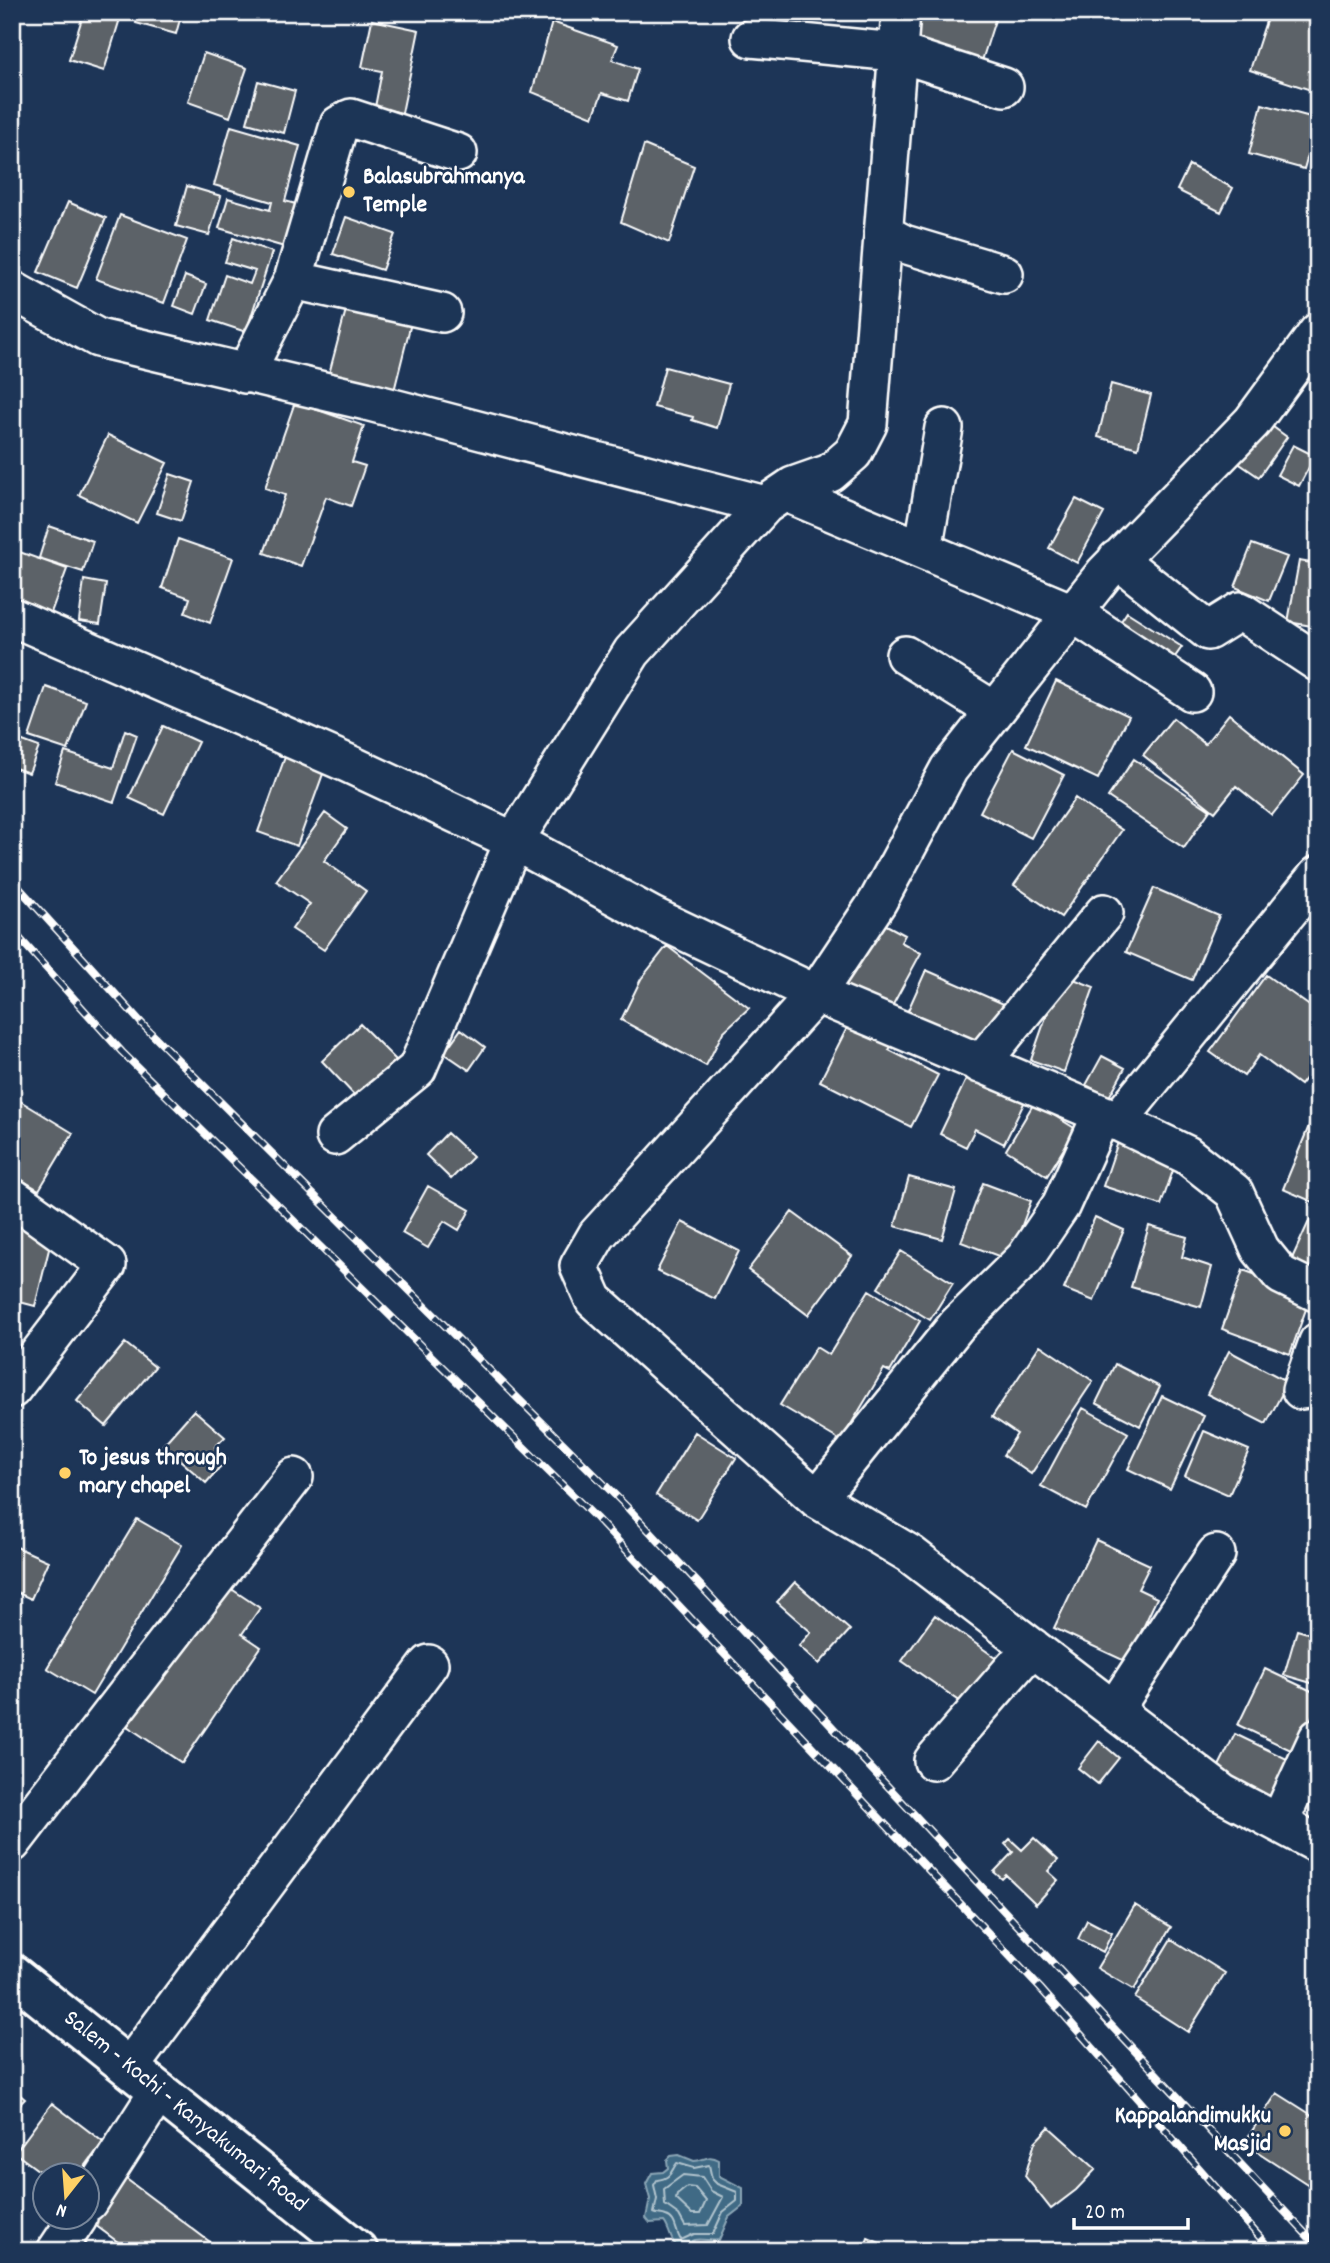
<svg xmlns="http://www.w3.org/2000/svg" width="1330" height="2263" viewBox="0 0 1330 2263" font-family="Dekko,sans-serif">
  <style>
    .water { fill: #3f6b85; stroke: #8ca6b6; stroke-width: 2 }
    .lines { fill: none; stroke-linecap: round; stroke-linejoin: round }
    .shore { stroke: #b2c4ce; stroke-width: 2 }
    .building { fill: #5b6267; stroke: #fff; stroke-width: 2 }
    .minor-casing { stroke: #fff; stroke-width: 42 }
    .major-casing { stroke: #fff; stroke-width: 44 }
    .minor { stroke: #1d3557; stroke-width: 37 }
    .major { stroke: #1d3557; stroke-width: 38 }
    .rail-casing { stroke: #fff; stroke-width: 8 }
    .rail { stroke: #1d3557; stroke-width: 5; stroke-dasharray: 16; stroke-linecap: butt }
    .poi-dot { fill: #ffd166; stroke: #1d3557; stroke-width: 2.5 }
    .labels { text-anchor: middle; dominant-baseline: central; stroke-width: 5; stroke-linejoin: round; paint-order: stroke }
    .poi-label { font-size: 24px; font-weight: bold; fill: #fff; stroke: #1d3557; text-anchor: start }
    .street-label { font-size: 24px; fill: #fff; stroke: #1d3557 }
  </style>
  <rect width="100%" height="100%" fill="#1d3557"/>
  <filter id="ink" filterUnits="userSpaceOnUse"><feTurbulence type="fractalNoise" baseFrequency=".0143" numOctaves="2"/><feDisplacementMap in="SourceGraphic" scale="14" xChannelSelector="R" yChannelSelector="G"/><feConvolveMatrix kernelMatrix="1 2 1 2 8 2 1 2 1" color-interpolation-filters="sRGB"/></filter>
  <g filter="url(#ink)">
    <path class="water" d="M679,2155l15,6c10,0 14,-8 25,-1v16l24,12v18l-14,11 -10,23c-8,2 -16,-2 -24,0 -9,4 0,5 -10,7 -15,3 -14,-18 -21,-25l-14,1 -4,-5 4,-19 -4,-15 6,-11 11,-1 5,-4 -1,-8 4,-4z"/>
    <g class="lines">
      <path class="shore" d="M677,2163l17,5 15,-3 3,14 5,5 20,8v9l-14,11 -10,22h-19l-13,6c-6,-8 -4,-21 -15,-24 -4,-2 -8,-1 -12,-3l3,-14 -3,-14 3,-5c15,-2 13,-8 20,-17z
        M683,2175l19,2 9,14 12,6 -15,28 -23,1 -6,-11 -14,-10 -1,-16z
        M687,2187l8,1 11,13 -6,13h-8l-16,-15 1,-4z"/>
    </g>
    <path class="building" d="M84,12h38l-18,59 -35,-11z
      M139,12h43l-6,22 -40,-11z
      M923,12h58l15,5 -17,53 -67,-23z
      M1269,12h31l18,6v61l-4,12 -64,-21z
      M372,20l47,10 -17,83 -27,-6 7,-36 -20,-4z
      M552,22l66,23 -6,15 26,9 -10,32 -26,-8 -9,24 -61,-25z
      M204,53l43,15 -17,49 -42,-15z
      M258,81l37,10 -11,42 -37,-10z
      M1262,104l56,15 -14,50 -55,-15z
      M231,126l69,20 -15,55 25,7 -12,43 -79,-23 9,-30 42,12 2,-8 -58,-17z
      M644,145l50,21 -25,77 -48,-21z
      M1189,165l44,23 -12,24 -44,-22z
      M187,186l34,10 -12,39 -33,-9z
      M68,202l38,16 -29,70 -39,-16z
      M120,215l67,25 -23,63 -68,-24z
      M346,217l49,17 -13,36 -49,-16z
      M233,238l39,14 -26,80 -36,-12 15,-45 25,9 5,-13 -30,-9z
      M185,276l21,8 -11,30 -21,-8z
      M347,306l64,17 -17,68 -65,-17z
      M665,367l64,17 -12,44 -25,-8 1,-3 -39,-10z
      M1111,384l40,11 -13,53 -40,-11z
      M295,402l69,24 -12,36 13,4 -14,40 -25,-9 -25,69 -37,-13 21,-58 -20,-7z
      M1262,419l25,18 -28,40 -25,-17z
      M108,435l59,28 -30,60 -58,-28z
      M1293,445l22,11 -16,30 -22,-11z
      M170,474l24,8 -13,39 -24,-8z
      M1076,499l28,14 -27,50 -28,-15z
      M49,526l44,15 -10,31 -44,-14z
      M178,539l55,19 -23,65 -25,-10 5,-15 -28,-10z
      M1252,544l35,13 -18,44 -34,-14z
      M14,550l53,19 -18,49 -37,-13z
      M1299,561l19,3v63l-30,-5z
      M84,580l22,4 -6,40 -21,-3z
      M1127,612l55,35 -15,21 -53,-36z
      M1056,681l73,35 -31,63 -72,-34z
      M46,687l40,14 -18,49 -39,-13z
      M1229,714l75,61 -32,40 -36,-29 -21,26 -72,-57 30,-37 32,26z
      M163,726l35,16 -34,72 -35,-16z
      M125,730l12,5 -23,67 -59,-20 10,-30 48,16z
      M20,740l19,7 -10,26 -17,-6v-7z
      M1013,749l51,26 -33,63 -51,-26z
      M285,757l39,14 -27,75 -39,-14z
      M1134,759l76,51 -26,38 -76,-51z
      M1075,798l47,32 -61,87 -47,-32z
      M325,813l22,16 -23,32 42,30 -42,59 -32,-21 18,-25 -34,-23z
      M1154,888l65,28 -27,64 -66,-28z
      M877,920l28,15 -4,7 20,11 -32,59 -49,-27z
      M667,946l82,62 -26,24 -17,34 -85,-46 20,-41z
      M926,970l80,35 -20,47 -81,-35z
      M1061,974l33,13 -30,85 -33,-12z
      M1266,975l52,37v49l-18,24 -41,-30 -15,21 -34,-24z
      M852,1018l43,21 -6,11 49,25 -27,52 -91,-46z
      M360,1024l36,36 -39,38 -35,-37z
      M461,1029l24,18 -16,23 -25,-17z
      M1102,1056l23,12 -16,29 -23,-12z
      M972,1067l56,28 -24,49 -29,-15 -9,18 -26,-13z
      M12,1096l61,37 -34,57 -27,-16z
      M1034,1103l42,26 -29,47 -41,-26z
      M1316,1109l2,1v94l-35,-15z
      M447,1133l26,24 -22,22 -25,-24z
      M1119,1139l58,20 -16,46 -58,-19z
      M909,1177l47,13 -14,49 -47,-13z
      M983,1183l48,18 -22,59 -48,-18z
      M428,1186l42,24 -11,20 -15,-9 -16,27 -26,-15z
      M792,1212l60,44 -44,59 -60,-45z
      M1095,1217l29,13 -30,71 -30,-12z
      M1310,1219l8,3v56l-29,-13z
      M682,1222l57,29 -24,48 -58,-28z
      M12,1223l41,10 -18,73 -23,-6z
      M1149,1226l38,11 -5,20 30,10 -11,40 -70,-20z
      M901,1251l52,32 -23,37 -52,-32z
      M1243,1270l68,25 -21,59 -68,-25z
      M869,1290l51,31 -30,51 -6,-3 -43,72 -61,-36 36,-58 13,8z
      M125,1343l30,24 -49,59 -29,-25z
      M1040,1345l53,36 -62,93 -28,-19 14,-21 -25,-17z
      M1229,1351l59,31 -22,42 -59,-30z
      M1115,1364l45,23 -20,39 -44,-23z
      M1162,1396l42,20 -34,73 -42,-20z
      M1083,1408l45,25 -42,77 -45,-24z
      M194,1410l31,27 -10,10 12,12 -21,24 -43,-38z
      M1204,1431l45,19 -20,45 -44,-19z
      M695,1432l41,26 -39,62 -41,-25z
      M137,1519l45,26 -90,150 -45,-27z
      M1096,1540l54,25 -12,24 19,9 -30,64 -73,-34z
      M12,1545l36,16 -17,38 -19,-9z
      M795,1582l55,48 -31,34 -20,-18 12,-14 -34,-30z
      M224,1584l36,24 -18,26 19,13 -79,116 -55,-37z
      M935,1615l61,43 -32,46 -62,-43z
      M1297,1630l21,6v49l-34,-10z
      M1265,1669l53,25v10l-23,48 -57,-27z
      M1235,1734l54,26 -19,40 -55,-26z
      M1099,1741l20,17 -21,26 -20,-16z
      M1034,1838l24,22 -10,11 10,9 -22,24 -30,-29 -4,4 -8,-7 19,-20 -8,-8 5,-5 12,11z
      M1135,1905l36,22 -37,63 -37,-22z
      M1087,1920l25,13 -9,19 -25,-13z
      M1171,1939l54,34 -37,59 -53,-34z
      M12,2088l13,11 -13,13z
      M1277,2093l41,26v72l-74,-48z
      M52,2103l51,39 -25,34h-32l-31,-23z
      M1049,2127l47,42 -20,21 -25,19 -26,-33 10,-34z
      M125,2178l97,73h-92l-39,-29z
      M868,2238l30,13h-35z"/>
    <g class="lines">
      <defs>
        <path id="minor" d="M751,38l145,14 108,35
          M883,233l21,11 100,30
          M293,280l149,33
          M12,290l86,48 268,63 399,104
          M1318,332l-66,90 -148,152 -155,195 -71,132 -62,93 286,120 85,41 47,37 26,57 21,26 37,18
          M245,374l48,-94 46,-155 12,-7 107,35
          M784,492l289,121 119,79
          M923,550l21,-122
          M1117,559l91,72 32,-20 77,51
          M12,617l335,146 167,78 138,75 164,78 -219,241 -18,31 15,34 223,199 93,55 312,239 96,51
          M905,655l90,56
          M980,1064l124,-151
          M1117,1122l201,-247
          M335,1136l82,-67 97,-228 118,-189 133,-147 28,-19 37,-13 23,-20 15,-29 33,-412
          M12,1197l95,68 -95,124
          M1301,1390l17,-48
          M817,1499l140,-174 68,-67 36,-53 41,-91
          M1114,1710l102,-156
          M933,1761l99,-114
          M1279,1823l39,-85
          M12,1843l282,-366
          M129,2068l300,-404
          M88,2202l71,-111
          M56,2251l22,-33"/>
        <path id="major" d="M12,1974l346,277"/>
      </defs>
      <use href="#minor" class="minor-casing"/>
      <use href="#major" class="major-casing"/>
      <use href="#minor" class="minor"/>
      <use href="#major" class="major"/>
      <defs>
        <path id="rail" d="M12,880l134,148 480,478 692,741
          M12,930l110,122 474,466 444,470 232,263"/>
      </defs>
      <use href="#rail" class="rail-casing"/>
      <use href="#rail" class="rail"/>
    </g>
  </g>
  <g class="poi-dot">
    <circle cx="349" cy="192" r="7"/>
    <circle cx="65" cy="1473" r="7"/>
    <circle cx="1285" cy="2131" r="7"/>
  </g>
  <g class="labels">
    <g class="poi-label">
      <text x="363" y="178">Balasubrahmanya<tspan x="363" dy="28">Temple</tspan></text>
      <text x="79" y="1459">To jesus through<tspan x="79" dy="28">mary chapel</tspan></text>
      <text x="1271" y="2117" text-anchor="end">Kappalandimukku<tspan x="1271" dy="28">Masjid</tspan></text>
    </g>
    <g class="street-label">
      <text transform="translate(185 2112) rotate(39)">Salem - Kochi - Kanyakumari Road</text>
    </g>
  </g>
  <rect width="1330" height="2263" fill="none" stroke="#1d3557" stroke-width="42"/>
  <rect x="21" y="21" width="1288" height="2221" fill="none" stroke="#fff" stroke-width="2.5" filter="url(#ink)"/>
  <g transform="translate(66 2196) rotate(197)"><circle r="33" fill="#1d3557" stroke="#77869a" stroke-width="2"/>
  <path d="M0-5L12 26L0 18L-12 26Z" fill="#ffd166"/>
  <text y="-10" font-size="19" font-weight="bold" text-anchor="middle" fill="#ffffff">N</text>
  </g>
  <path d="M1074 2218v10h114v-10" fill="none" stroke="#ffffff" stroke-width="3.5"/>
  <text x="1085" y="2218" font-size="21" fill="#ffffff" stroke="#1d3557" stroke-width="5" paint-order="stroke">20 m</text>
</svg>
